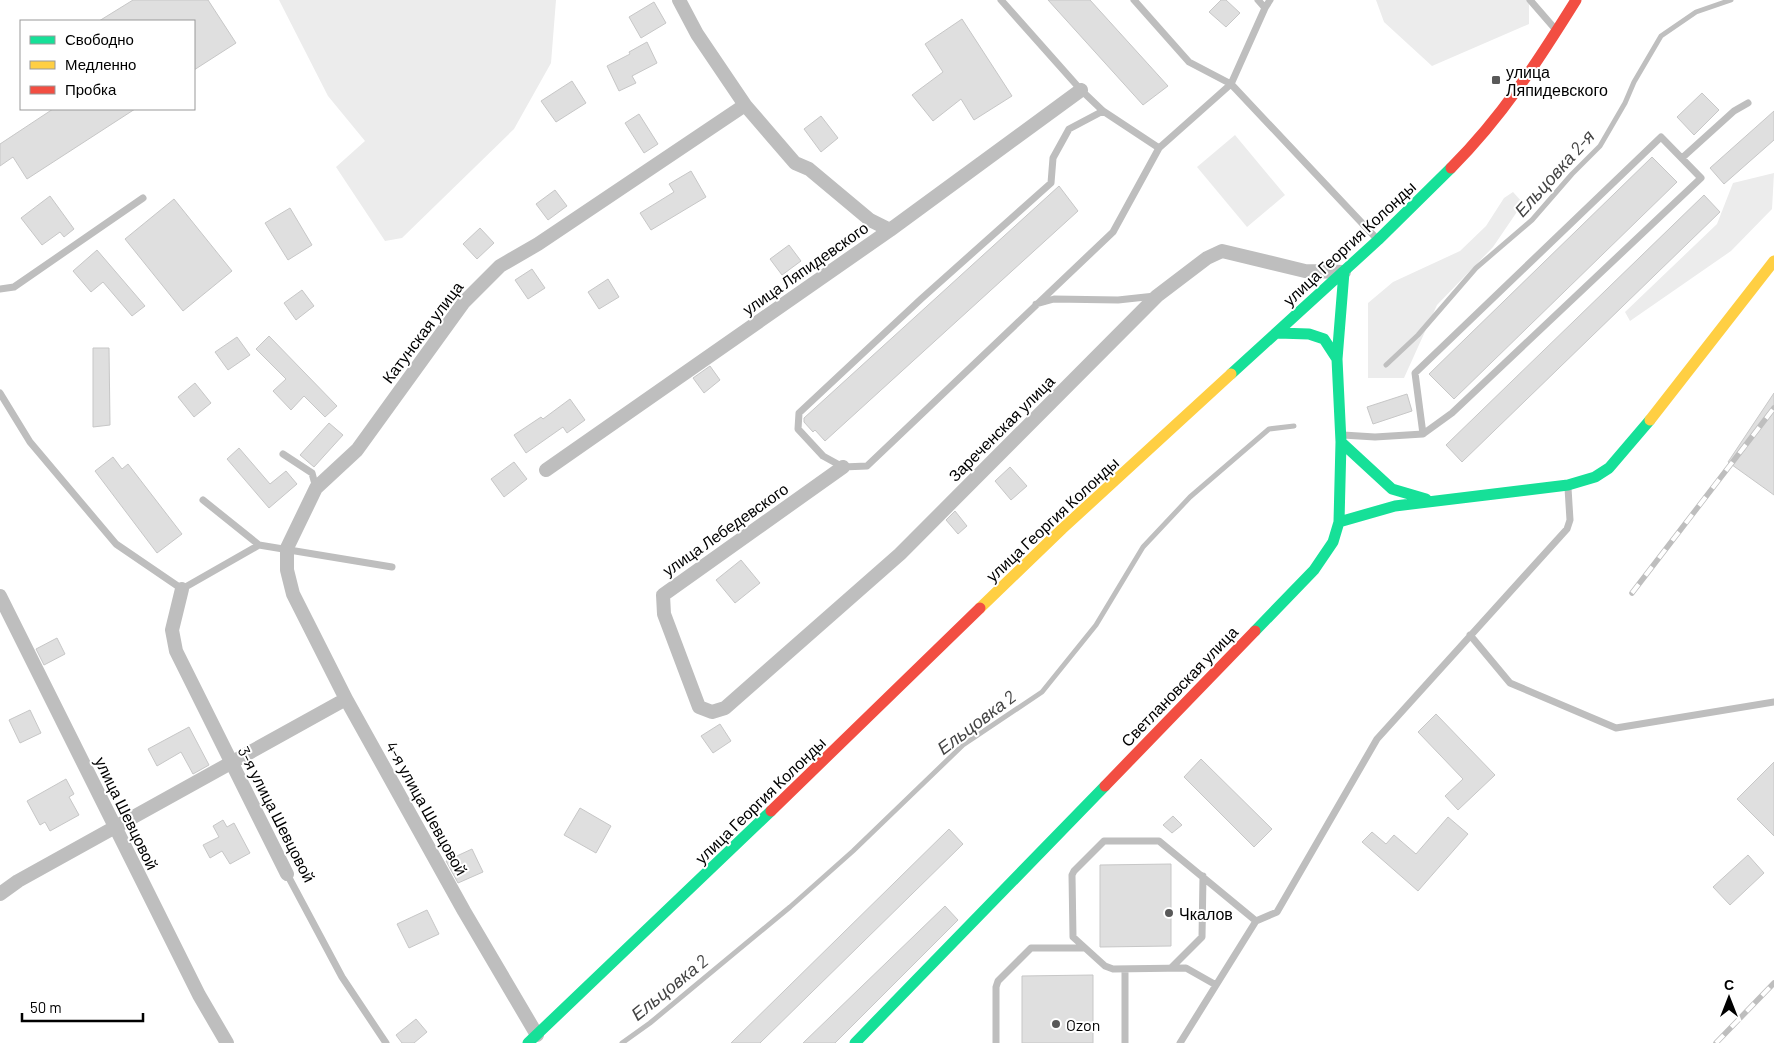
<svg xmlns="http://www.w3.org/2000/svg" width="1774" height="1043" viewBox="0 0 1774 1043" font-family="Barlow,sans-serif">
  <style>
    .green { fill: #ececec }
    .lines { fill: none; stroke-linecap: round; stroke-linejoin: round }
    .stream { stroke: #bfbfbf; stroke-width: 5 }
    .building { fill: #dfdfdf; stroke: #c7c7c7 }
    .lane { stroke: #bebebe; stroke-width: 7 }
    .street { stroke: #bebebe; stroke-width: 14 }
    .fast { stroke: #16e098; stroke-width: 11 }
    .slow { stroke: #ffcf43; stroke-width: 11 }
    .jam { stroke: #f24e42; stroke-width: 11 }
    .rail-casing { stroke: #bebebe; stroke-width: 5.5 }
    .rail { stroke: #fff; stroke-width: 4; stroke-dasharray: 11; stroke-linecap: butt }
    .poi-dot { fill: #595959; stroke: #fff; stroke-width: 2 }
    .labels { text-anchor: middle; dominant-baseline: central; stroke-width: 4; stroke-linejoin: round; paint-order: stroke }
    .poi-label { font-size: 16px; fill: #000; stroke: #fff; text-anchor: start }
    .street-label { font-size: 16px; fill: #000; stroke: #fff }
    .water-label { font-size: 18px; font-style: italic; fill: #444; stroke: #fff }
  </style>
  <rect width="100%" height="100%" fill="#fff"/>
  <path class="green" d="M279,0h277l-5,63 -37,66 -112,109 -17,3 -49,-74 29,-26 -37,-45z
    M1376,0h153v24l-97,42 -48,-44z
    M1235,135l50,60 -38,32 -50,-60z
    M1774,173l-2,36 -41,42 -101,70 -5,-9 92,-88 16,-41z
    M1513,192l10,11 -30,44 -56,58 -33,73h-36v-75l25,-21 67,-31 26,-25 18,-28z"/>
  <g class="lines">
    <path class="stream" d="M1386,365l32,-30 58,-67 56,-48 40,-46 28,-28 25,-43 9,-21 27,-46 35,-24 35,-12
      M622,1043l28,-20 140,-116 63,-56 110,-106 79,-53 54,-67 47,-78 47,-50 79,-68 25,-3"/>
  </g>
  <path class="building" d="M133,0h75l28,43 -42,27v-49h-95z
    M1048,0h42l78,86 -25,19z
    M1221,0h5l14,13 -14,14 -17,-15z
    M654,2l12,21 -25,15 -12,-21z
    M962,19l50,77 -38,24 -13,-21 -28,22 -21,-26 31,-23 -18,-28z
    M647,42l10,21 -25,13 4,7 -17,8 -12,-25 23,-12 -1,-2z
    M572,81l14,22 -30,19 -15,-21z
    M1702,93l17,17 -25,25 -17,-18z
    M53,109h82l-108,70 -14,-22 -13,9v-22z
    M1774,111v29l-50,44 -14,-16z
    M639,114l19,30 -14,9 -19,-30z
    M821,116l17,22 -17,14 -17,-23z
    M1652,157l25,25 -223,217 -25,-25z
    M691,171l15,26 -55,33 -11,-17 34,-21 -5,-8z
    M1059,186l19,25 -253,230 -10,-11 -2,2 -9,-10v-4z
    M555,190l12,16 -19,14 -12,-16z
    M1704,195l16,17 -258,250 -16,-17z
    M50,196l24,33 -10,8 -4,-5 -18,13 -21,-27z
    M174,199l58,72 -49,40 -58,-72z
    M290,208l22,37 -24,15 -23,-37z
    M480,228l14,15 -17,16 -14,-15z
    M789,245l12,16 -19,14 -12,-16z
    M97,250l48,56 -13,10 -29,-34 -12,10 -18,-21z
    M532,269l13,19 -17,11 -13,-19z
    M608,279l11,18 -20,12 -11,-17z
    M302,290l12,16 -18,14 -12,-17z
    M269,336l68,70 -12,11 -21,-21 -13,14 -18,-19 13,-12 -30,-30z
    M237,337l13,18 -22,15 -13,-18z
    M93,348h16l1,77 -17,2z
    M710,366l10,14 -16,13 -11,-15z
    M195,383l16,20 -17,14 -16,-20z
    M1774,393v102l-46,-33z
    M1407,394l5,17 -39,13 -6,-17z
    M570,399l15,21 -18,13 -4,-6 -37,26 -12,-18 27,-18 2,2z
    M329,423l14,12 -29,32 -14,-12z
    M239,448l31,36 16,-13 11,13 -28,24 -42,-49z
    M113,457l9,12 6,-5 54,70 -25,19 -62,-82z
    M514,462l13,17 -23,18 -13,-18z
    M1010,467l17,19 -16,14 -16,-19z
    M955,511l12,15 -9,8 -12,-14z
    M741,560l19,23 -25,20 -19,-23z
    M57,638l8,16 -21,11 -8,-16z
    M30,710l11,23 -21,10 -11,-23z
    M1436,714l59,61 -37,35 -13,-14 18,-17 -45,-47z
    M720,724l11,17 -18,12 -12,-17z
    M189,727l20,38 -16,9 -12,-22 -24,14 -9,-17z
    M1201,759l71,70 -18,18 -70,-70z
    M1774,762v74l-37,-37z
    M66,779l8,15 -5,3 10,18 -29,16 -5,-9 -5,3 -13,-24z
    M580,808l31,18 -15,27 -32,-18z
    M1173,816l9,9 -10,8 -9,-8z
    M1448,817l20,17 -50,57 -56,-49 10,-10 14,12 8,-9 22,19z
    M223,820l4,7 7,-4 16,30 -20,11 -8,-13 -12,7 -7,-13 16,-8 -6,-11z
    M949,829l14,15 -203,199h-29z
    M472,849l11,23 -25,11 -12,-22z
    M1748,855l16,18 -34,32 -17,-18z
    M1171,864v82l-71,1v-82z
    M945,906l13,14 -123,123h-32z
    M427,910l12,24 -30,14 -12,-24z
    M1093,975v68h-71v-67z
    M416,1019l11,13 -13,11h-12l-6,-8z"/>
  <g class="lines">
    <path class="lane" d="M1001,0l80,90 22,21 56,37 72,-64 -42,-22 -55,-62
      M1258,0l7,8 -34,76 146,155
      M1530,0l26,30
      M1265,8l5,-8
      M1103,111l-34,18 -16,29 -2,25 -130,116 -122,114 -1,16 25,27 20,11 24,-1 246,-234 46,-84
      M1682,158l52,-47 14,-8
      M0,289l14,-2 129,-89
      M1036,304l18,-5 64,1 37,-4
      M0,393l30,49 86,102 66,45 77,-44 133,22
      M1343,435l32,2 48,-3 29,-21 249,-235 -40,-41 -246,236 8,61
      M283,454l29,19 4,15
      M203,500l56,45
      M1470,635l40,48 106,45 158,-26
      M287,874l55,103 44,66
      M1171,968l31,-31 1,-61
      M1125,969v74
      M1216,985l-30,-17 -73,1 -8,-3 -32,-29 -1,-62 2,-4 30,-30h55l97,80
      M996,1043v-56l2,-6 33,-33h53
      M1180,1043l76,-122 21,-9 100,-173 190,-210 3,-9 -2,-32"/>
    <path class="street" d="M679,0l18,34 48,71 50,58 14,6 61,51 20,10
      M843,467l-180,128 1,19 35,93 13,5 13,-4 175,-154 257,-258 50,-38 15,-7 83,20 39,1
      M546,470l344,-240 191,-140
      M182,589l-10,41 4,21 111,223
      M0,596l199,399 28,48
      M0,894l18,-13 328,-182
      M537,1035l-73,-124 -118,-212 -53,-105 -6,-24v-22l29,-60 41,-38 107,-148 36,-36 38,-22 207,-139"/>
    <path class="fast" d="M1278,333l31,1 15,5 13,20
      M1231,374l147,-134 73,-72
      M1341,442l51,47 34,10
      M1339,522l56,-16 173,-21 27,-8 14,-9 41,-48
      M1255,631l59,-61 19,-28 6,-20 2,-80 -4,-83 7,-87
      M528,1043l243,-232
      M855,1043l250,-257"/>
    <path class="slow" d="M1650,420l124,-159
      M980,608l82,-79 169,-155"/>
    <path class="jam" d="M1451,168c51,-51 87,-107 125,-168
      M1105,786l150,-155
      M771,811l209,-203"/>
    <defs>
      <path id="rail" d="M1632,593l142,-185
        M1716,1043l58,-60"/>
    </defs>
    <use href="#rail" class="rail-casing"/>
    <use href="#rail" class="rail"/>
  </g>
  <g class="poi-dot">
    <rect x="1491" y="75" width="10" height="10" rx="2.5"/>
    <circle cx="1169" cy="913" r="5"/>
    <circle cx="1056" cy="1024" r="5"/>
  </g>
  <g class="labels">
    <g class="poi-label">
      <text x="1506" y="71">улица<tspan x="1506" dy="18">Ляпидевского</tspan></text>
      <text x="1179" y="913">Чкалов</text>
      <text x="1066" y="1024">Ozon</text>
    </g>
    <g class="street-label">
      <text transform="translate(1349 243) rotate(-43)">улица Георгия Колонды</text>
      <text transform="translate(805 268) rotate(-35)">улица Ляпидевского</text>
      <text transform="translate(422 332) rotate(-53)">Катунская улица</text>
      <text transform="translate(1001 428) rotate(-45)">Зареченская улица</text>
      <text transform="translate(1052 519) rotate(-43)">улица Георгия Колонды</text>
      <text transform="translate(725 529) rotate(-35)">улица Лебедевского</text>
      <text transform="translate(1179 686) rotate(-46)">Светлановская улица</text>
      <text transform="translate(760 800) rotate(-44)">улица Георгия Колонды</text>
      <text transform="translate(427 808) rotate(61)">4-я улица Шевцовой</text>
      <text transform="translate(127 813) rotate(64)">улица Шевцовой</text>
      <text transform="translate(277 814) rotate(63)">3-я улица Шевцовой</text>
    </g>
    <g class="water-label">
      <text transform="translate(1554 173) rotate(-48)">Ельцовка 2-я</text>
      <text transform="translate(976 722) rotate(-37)">Ельцовка 2</text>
      <text transform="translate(669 987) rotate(-39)">Ельцовка 2</text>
    </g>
  </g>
  <rect x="20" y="20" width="175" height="90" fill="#ffffff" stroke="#999999"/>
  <rect x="30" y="36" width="25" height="8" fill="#16e098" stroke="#999999"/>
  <text x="65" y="45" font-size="15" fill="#000000">Свободно</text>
  <rect x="30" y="61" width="25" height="8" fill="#ffcf43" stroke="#999999"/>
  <text x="65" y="70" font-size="15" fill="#000000">Медленно</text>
  <rect x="30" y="86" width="25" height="8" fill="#f24e42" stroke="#999999"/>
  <text x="65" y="95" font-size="15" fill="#000000">Пробка</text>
  <g transform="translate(1729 998)" stroke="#ffffff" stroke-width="4" paint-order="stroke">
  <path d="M0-4L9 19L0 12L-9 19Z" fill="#000000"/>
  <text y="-8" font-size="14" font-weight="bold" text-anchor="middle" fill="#000000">С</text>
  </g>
  <path d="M22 1013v8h121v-8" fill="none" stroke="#000000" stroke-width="2.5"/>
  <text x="30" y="1013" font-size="15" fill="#000000" stroke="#ffffff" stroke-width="4" paint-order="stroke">50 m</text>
</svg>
